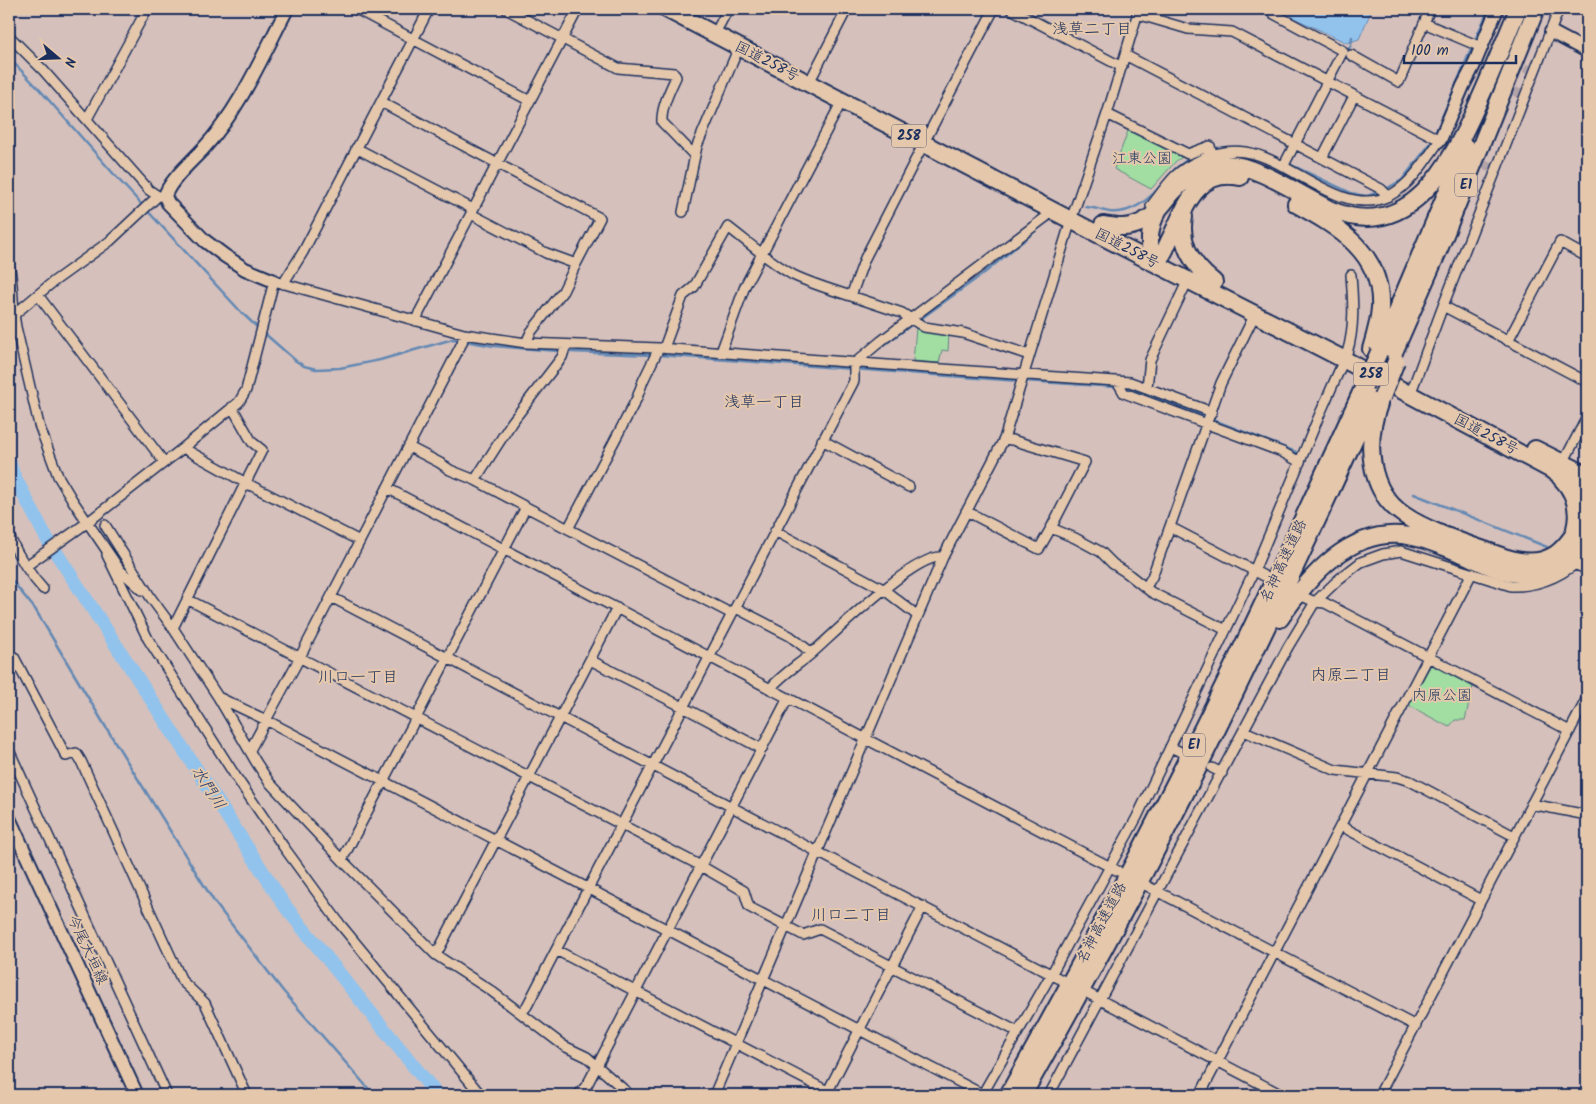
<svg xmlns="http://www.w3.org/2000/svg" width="1596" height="1104" viewBox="0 0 1596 1104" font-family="Kalam,'Klee One',sans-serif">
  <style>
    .green { fill: #a2dda2; stroke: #5e8680 }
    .water { fill: #91c3ed; stroke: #6288b4 }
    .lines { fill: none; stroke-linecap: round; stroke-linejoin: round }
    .stream { stroke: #6288b4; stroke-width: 2.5 }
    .river { stroke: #91c3ed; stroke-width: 14 }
    .street-tunnel { stroke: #b1a3a8; stroke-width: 9; stroke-dasharray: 9 4.5; stroke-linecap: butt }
    .street-casing { stroke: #1b2f5e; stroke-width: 12 }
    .secondary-casing { stroke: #1b2f5e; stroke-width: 16 }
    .highway-casing { stroke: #1b2f5e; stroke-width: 20 }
    .street { stroke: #e5c8ac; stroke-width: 9 }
    .secondary { stroke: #e5c8ac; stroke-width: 12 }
    .highway { stroke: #e5c8ac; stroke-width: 16 }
    .highway-bridge-casing { stroke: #1b2f5e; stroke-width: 20; stroke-linecap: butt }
    .highway-bridge { stroke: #e5c8ac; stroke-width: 16 }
    .labels { text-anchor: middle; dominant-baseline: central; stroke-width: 4; stroke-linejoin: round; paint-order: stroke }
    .shield { fill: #e5c8ac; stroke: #585d75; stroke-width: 1 }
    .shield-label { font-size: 14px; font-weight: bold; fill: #1b2f5e }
    .street-label { font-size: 15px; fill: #1b2f5e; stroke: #e5c8ac }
    .park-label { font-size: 15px; fill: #284065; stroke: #e5c8ac }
    .neighbourhood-label { font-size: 16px; fill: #1b2f5e; stroke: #e5c8ac }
    .water-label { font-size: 16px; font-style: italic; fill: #273e6c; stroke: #e5c8ac }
  </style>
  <rect width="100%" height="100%" fill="#d6c0bb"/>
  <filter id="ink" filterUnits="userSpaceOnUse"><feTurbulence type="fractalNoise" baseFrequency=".02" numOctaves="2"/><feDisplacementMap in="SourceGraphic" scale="10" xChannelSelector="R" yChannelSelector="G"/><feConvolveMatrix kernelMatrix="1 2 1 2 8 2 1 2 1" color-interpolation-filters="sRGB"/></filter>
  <g filter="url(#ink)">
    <path class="green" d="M1129,128l55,28 -8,5 -25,28 -37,-20z
      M916,328l33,6 -1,17 -6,-1 -3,13 -26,-2z
      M1432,663l41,23 -8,34h-10l-6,7 -41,-22z"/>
    <path class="water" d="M1288,9h84l-13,30 -12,4 -55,-26z"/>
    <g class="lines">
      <path class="stream" d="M1474,42l15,-33
        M1346,53l5,-8 1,-8
        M9,58l30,31 80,91 123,133 17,16
        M1435,134l37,-87
        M1216,148l24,-1 19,4
        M1290,163l-1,1 64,30 14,2 12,-4
        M1167,178l8,-9 16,-12
        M1384,190l18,-10 28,-36 3,-5
        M1086,207c8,0 16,4 24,5 22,2 39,-12 52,-28
        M919,320l64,-46 62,-51 8,-4
        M263,332l33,29 8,5 12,3 24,-1 40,-8 73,-21 41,7 77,6 82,3
        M880,348l34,-25
        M658,355l361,26
        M1025,381l92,6
        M1125,387l5,1 76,29
        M1211,419l85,33
        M1414,494l133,53
        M9,577l26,32 72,120 108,174 68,88 91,104"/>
      <path class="river" d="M9,461l4,13 33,63 239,369 152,189"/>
      <path class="street-tunnel" d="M1512,63l23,9
        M1502,86l23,10
        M1472,158l24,13"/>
      <defs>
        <path id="street" d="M356,9l174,92
          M506,9l112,59 56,5 2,4c-6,13 -15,31 -14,45l32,33
          M1011,9l111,58
          M1277,9l-3,5 69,37 -60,116
          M1137,14l51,15 44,3 208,108c-15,21 -28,44 -51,56 -48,23 -98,-38 -144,-44 -15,-2 -31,1 -45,8 -9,4 -18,9 -25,16 -9,9 -16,20 -24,30
          M1424,23l57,24
          M719,26l9,-17
          M9,36l34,34 106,120 9,6h7
          M1125,55l256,134 7,7
          M1351,55l48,27 31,-73
          M813,75l34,-66
          M381,102l219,116 -24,46
          M1107,114l81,40 22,-8 2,9
          M87,119l60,-110
          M928,135l66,-126
          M924,143l-59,115 -14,38 51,17 22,14 39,6 66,22
          M356,148l117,61
          M1322,158l32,-62
          M683,212l14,-66 42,-99
          M471,214l75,39 30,11 -13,27 -32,41 -5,11
          M9,265c5,20 3,42 7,62l23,98 19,51 15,25 47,69 22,20
          M283,284l20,-32 126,-243
          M38,295l126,167
          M1443,306l144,76
          M13,314l3,-1 37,-31 57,-41 48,-45
          M416,321l3,-8 159,-304
          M1508,341l52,-99 27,15
          M664,348l19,-52 11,-9 34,-60c21,16 42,35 65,48 19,9 39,15 58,21
          M721,352l24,-66 97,-185
          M1117,381l7,12 158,59 18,10
          M1147,387l3,-27 38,-80
          M1410,395l33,-89 116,-297
          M1004,439l8,1 73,22 -34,66
          M822,440l87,47
          M409,447l31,16 10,7 25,10 51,27 206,107
          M183,448l63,35 114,58
          M1563,463l24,-46
          M475,480l37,-58 50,-65 4,-12
          M387,488l731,383
          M966,511l73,38 12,-21 24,10 26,14 12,12 14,9 24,19 75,38
          M105,525l46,73 22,30 45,69 38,65 13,20 73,78 94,95 54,35 74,56 23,11 43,38
          M1170,527l98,51
          M568,529l69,-131 6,-17 16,-33
          M775,531l108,58 35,27
          M9,536c9,19 20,38 34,53
          M107,551v4l41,84 88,138 47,69 57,78 141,171
          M1576,565l11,4
          M26,566l62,-44 95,-74 56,-46 7,-12 28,-109 190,53 62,9 133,5 269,20 202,14 82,30
          M1146,587l6,-10 69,-194 34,-69
          M331,597l731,383
          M1304,597l11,5 10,1 245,128
          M187,599l514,267 43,25 5,16 54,28 17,-6 198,103
          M736,608l54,28 22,17
          M173,628l89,-178 -10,-8 -20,-35
          M9,659l5,-2 52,99 10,-3 5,8 101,220 23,22 42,92
          M590,660l93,47 79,42
          M770,689c11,-14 28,-24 41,-35 23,-20 104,-101 132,-97
          M218,697l48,23 718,375
          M1244,731l91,39 62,7 13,4 104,55
          M1170,747l11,5
          M9,750l158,345
          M250,750l50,-93 162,-314 2,-9
          M1212,768l10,5
          M1531,804l56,11
          M1341,826l140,74
          M342,860l184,-353
          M1147,886l269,140
          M556,950l279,145
          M436,955l181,-347
          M1089,994l193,101
          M522,1012l5,-6 29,-56 298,-569v-14l2,-5 25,-21 165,-124 4,-7
          M578,1095l9,-10 10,-19 191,-368
          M714,1095l229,-538 61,-118 67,-219 36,-106 32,-105
          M826,1095l97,-189
          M982,1095l70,-122 85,-156 117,-246 65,-155 28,-63c8,-25 6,-53 4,-78
          M1049,1095l239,-448 27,-45 24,-23 22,-17 22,-8 18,-3 110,35c29,1 55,-12 76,-32
          M1200,1095l272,-522
          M1379,1095l208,-397"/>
        <path id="secondary" d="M1551,32l36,19
          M1440,140l23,-54 10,-19 24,-58
          M274,281l-29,-12 -20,-13 -20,-15 -37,-38 -3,-7c4,-15 27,-35 38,-47 37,-40 59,-92 84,-140
          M9,818l128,277"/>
        <path id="highway" d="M666,9l443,231 236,120 242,129
          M1296,204c42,23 87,49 84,104 -1,14 -5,28 -9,41
          M1184,217c-5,27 9,49 30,65
          M1103,225c13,2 25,4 37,-2 15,-6 23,-19 33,-31 13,-14 32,-27 52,-28 28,-1 77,32 104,45 80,36 122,-45 149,-106 14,-31 27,-63 40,-94
          M1152,262c3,-2 8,-4 10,-7 3,-4 5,-10 7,-14 16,-31 26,-73 71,-64
          M1152,262c-3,-19 -4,-34 6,-51
          M1380,350l86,-203
          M1391,359l49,-112 96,-238
          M1379,404c-14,38 -11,87 25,111 26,18 70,31 100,42 46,15 63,-7 83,-45
          M1535,449l52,26
          M1560,477c14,14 20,32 15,52
          M1280,619c29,-43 71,-93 129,-83 18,3 34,11 51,17 19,8 40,20 61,21 26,1 48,-17 66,-34
          M1008,1095c58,-104 115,-209 169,-316 66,-129 127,-261 187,-393
          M1023,1095c58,-103 115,-207 168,-313 64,-128 125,-258 184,-388"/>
      </defs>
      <use href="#street" class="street-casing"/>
      <use href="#secondary" class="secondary-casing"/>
      <use href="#highway" class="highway-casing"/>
      <use href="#street" class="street"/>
      <use href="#secondary" class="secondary"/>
      <use href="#highway" class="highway"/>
      <defs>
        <path id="highway-bridge" d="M1364,386l15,-34
          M1382,397l14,-36"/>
      </defs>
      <use href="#highway-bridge" class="highway-bridge-casing"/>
      <use href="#highway-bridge" class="highway-bridge"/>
    </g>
  </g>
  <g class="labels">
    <g class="shield">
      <rect x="891.5" y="124.5" width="35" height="23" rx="4"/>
      <rect x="1455" y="173.5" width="22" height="23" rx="4"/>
      <rect x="1353.5" y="362.5" width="35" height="23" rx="4"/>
      <rect x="1183" y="733.5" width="22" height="23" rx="4"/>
    </g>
    <g class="shield-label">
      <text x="909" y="136">258</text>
      <text x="1466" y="185">E1</text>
      <text x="1371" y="374">258</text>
      <text x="1194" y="745">E1</text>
    </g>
    <g class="street-label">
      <text transform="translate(767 62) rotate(27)">国道258号</text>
      <text transform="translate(1127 249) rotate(27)">国道258号</text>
      <text transform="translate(1486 435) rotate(28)">国道258号</text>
      <text transform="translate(1284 561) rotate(-65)">名神高速道路</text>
      <text transform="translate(1102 923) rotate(-62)">名神高速道路</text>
      <text transform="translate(87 950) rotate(65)">今尾大垣線</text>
    </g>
    <g class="park-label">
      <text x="1142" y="159">江東公園</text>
      <text x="1442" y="696">内原公園</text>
    </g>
    <g class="neighbourhood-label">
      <text x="1092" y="29">浅草二丁目</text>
      <text x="764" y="402">浅草一丁目</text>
      <text x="1351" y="675">内原二丁目</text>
      <text x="358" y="677">川口一丁目</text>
      <text x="851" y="915">川口二丁目</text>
    </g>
    <g class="water-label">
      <text transform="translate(208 788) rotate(57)">水門川</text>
    </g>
  </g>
  <rect width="1596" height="1104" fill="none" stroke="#e5c8ac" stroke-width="30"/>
  <rect x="15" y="15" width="1566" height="1074" fill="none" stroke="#1b2f5e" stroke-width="2" filter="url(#ink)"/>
  <g transform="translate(58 58) rotate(109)" stroke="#e5c8ac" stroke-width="4" paint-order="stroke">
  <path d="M0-4L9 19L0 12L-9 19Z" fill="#1b2f5e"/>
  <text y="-8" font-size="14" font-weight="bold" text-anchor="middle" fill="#1b2f5e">N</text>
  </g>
  <path d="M1404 55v8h112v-8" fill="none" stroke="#1b2f5e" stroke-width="2.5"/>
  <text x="1411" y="55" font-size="15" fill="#1b2f5e" stroke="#e5c8ac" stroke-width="4" paint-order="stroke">100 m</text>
</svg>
